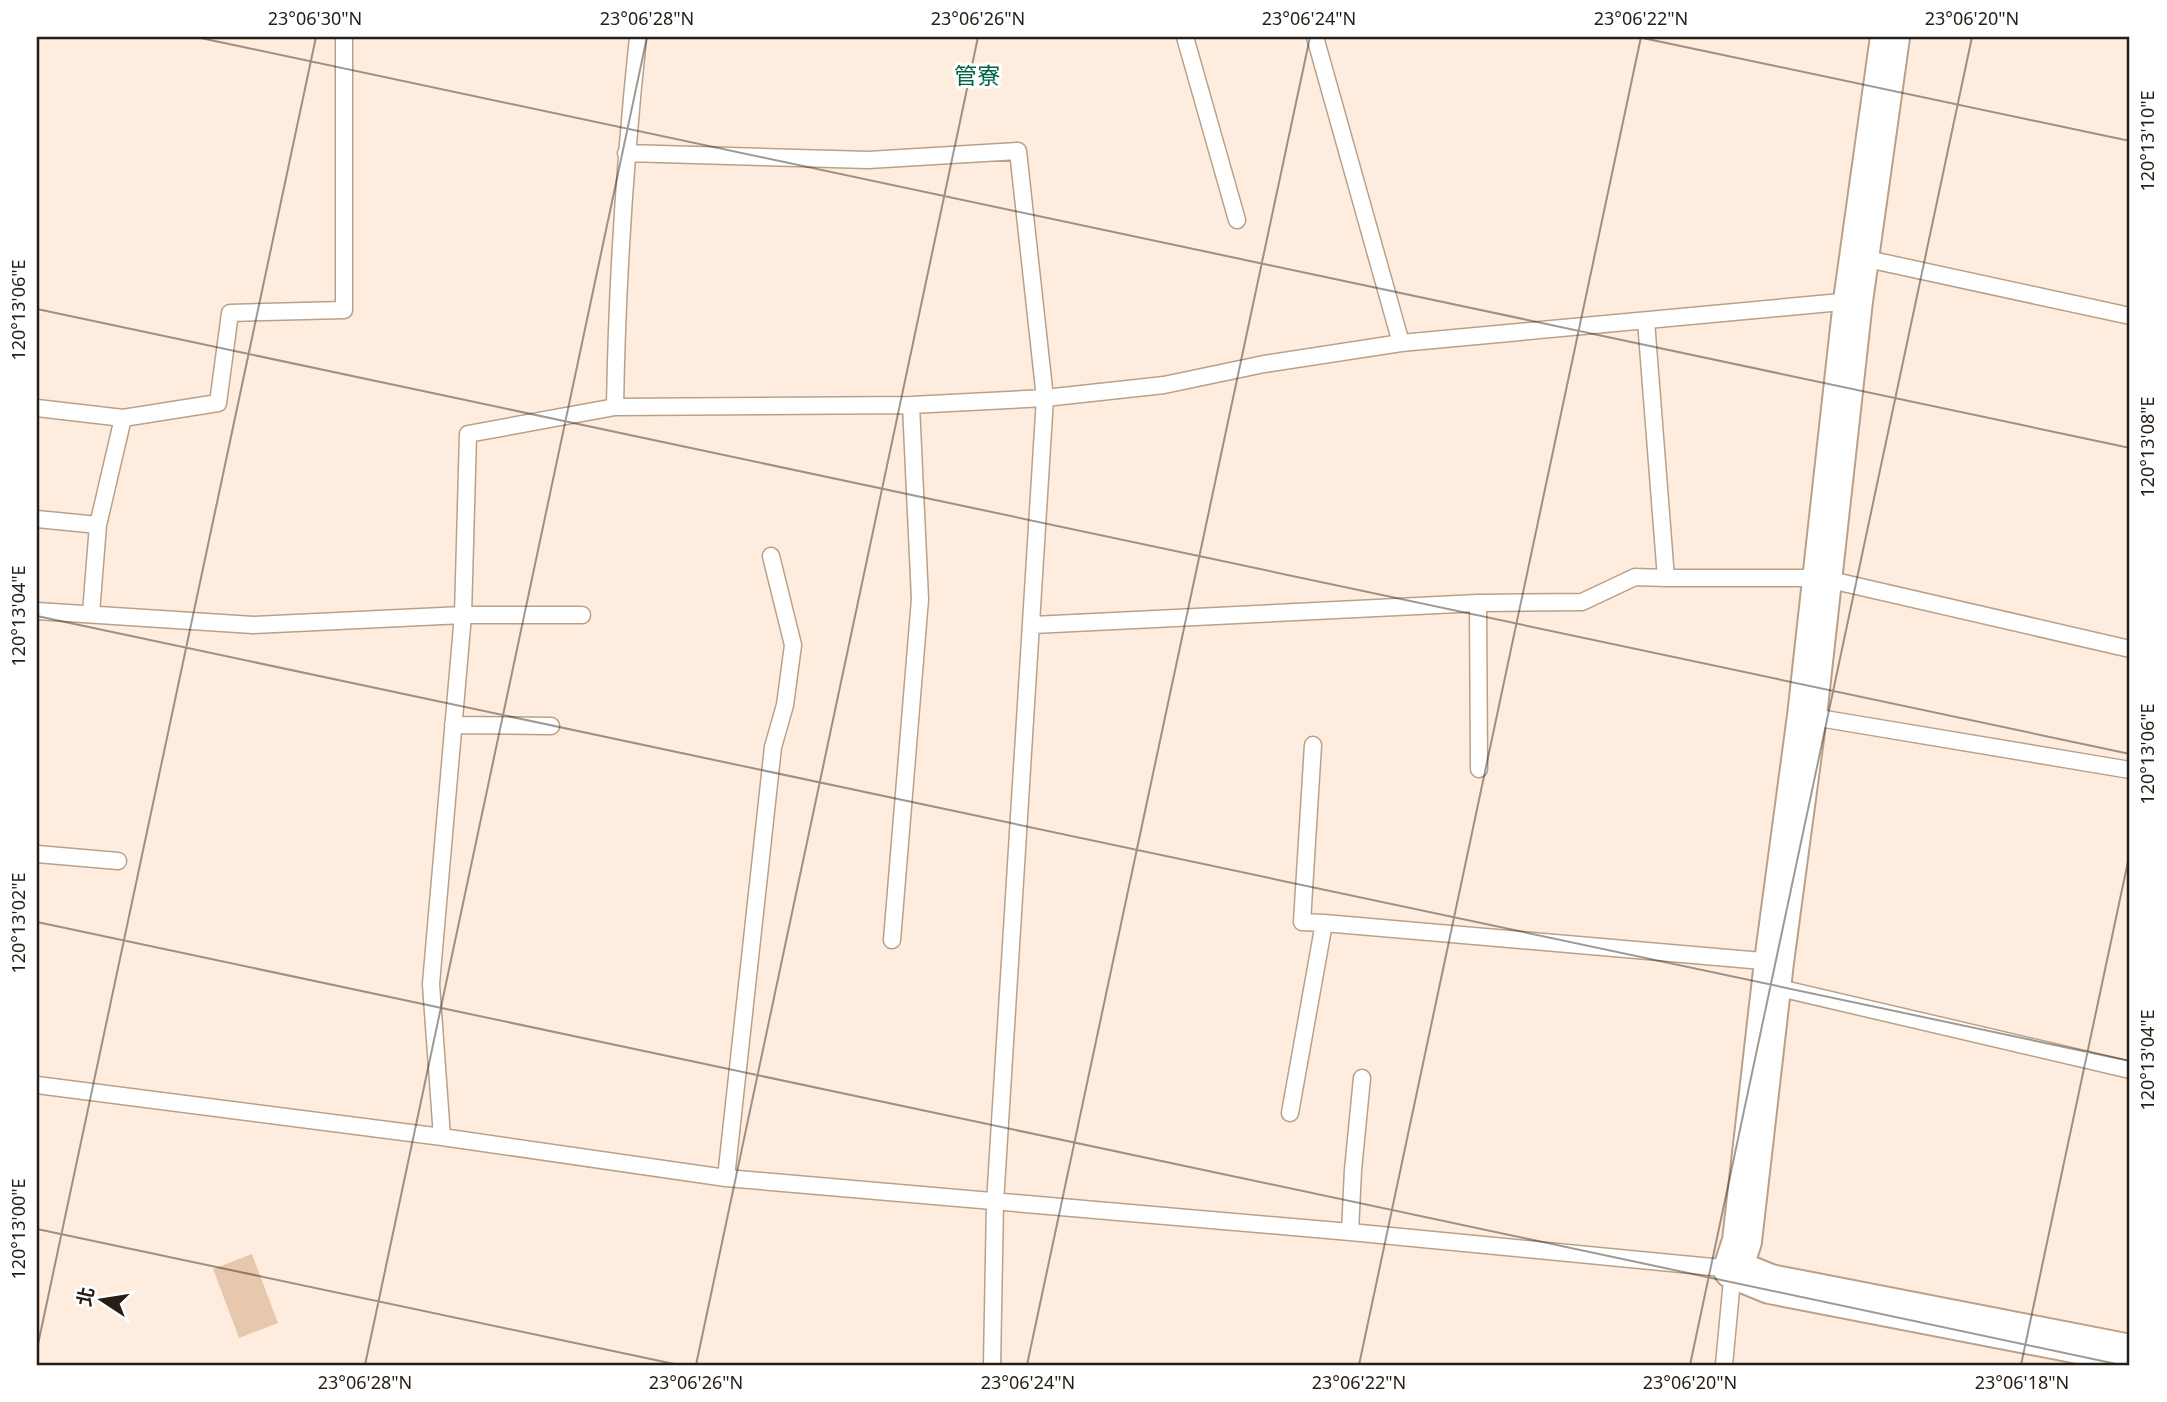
<svg xmlns="http://www.w3.org/2000/svg" width="2167" height="1402" viewBox="0 0 2167 1402" font-family="'Noto Sans','Noto Sans TC',sans-serif">
  <style>
    .building { fill: #e7c8ad }
    .lines { fill: none; stroke-linecap: round; stroke-linejoin: round }
    .service-casing { stroke: #baa089; stroke-width: 19 }
    .tertiary-casing { stroke: #baa089; stroke-width: 42 }
    .service { stroke: #fff; stroke-width: 16 }
    .tertiary { stroke: #fff; stroke-width: 38 }
    .ticks { fill: none; stroke: #261d14; stroke-width: 2; stroke-opacity: 0.45 }
    .labels { text-anchor: middle; dominant-baseline: central; stroke-width: 6; stroke-linejoin: round; paint-order: stroke }
    .quarter-label { font-size: 23px; fill: #036642; stroke: #fff }
    .neatline { fill: none; stroke: #261d14; stroke-width: 2.5 }
    .ticks-label { font-size: 18px; text-anchor: middle; fill: #261d14 }
  </style>
  <rect width="100%" height="100%" fill="#feeddf"/>
  <path class="building" d="M252,1254l26,69 -39,15 -26,-69z"/>
  <g class="lines">
    <defs>
      <path id="service" d="M1185,37l52,183
        M1315,37l86,306
        M626,153l242,7 150,-9 27,247 -50,805 -3,162
        M1858,257l272,59
        M1646,321l20,257h156l308,71
        M615,407c2,-124 10,-247 23,-370
        M37,408l86,10
        M37,519l61,6
        M1478,603l104,-1 53,-25 31,1
        M37,611l216,14 210,-10h119
        M91,613l7,-88 25,-107 95,-15 12,-90 114,-3v-273
        M1033,625l445,-22 1,166
        M1807,716l323,54
        M453,725l98,1
        M1313,745l-11,177 22,1
        M37,854l81,7
        M892,940l28,-341 -9,-194
        M1771,986l359,84
        M37,1085l405,52 284,41 624,54 383,37 -9,96
        M1290,1113l34,-190 450,39
        M442,1137l-11,-153 32,-369 5,-181 147,-27 296,-2 134,-7 119,-13 100,-21 137,-21 451,-42
        M726,1178l47,-431 12,-42 8,-60 -22,-89
        M1350,1232l3,-62 9,-92"/>
      <path id="tertiary" d="M1890,37l-37,264 -46,415 -33,246 -32,279 -9,28 37,15 360,70"/>
    </defs>
    <use href="#service" class="service-casing"/>
    <use href="#tertiary" class="tertiary-casing"/>
    <use href="#service" class="service"/>
    <use href="#tertiary" class="tertiary"/>
  </g>
  <path class="ticks" d="M196,37l1934,411M1638,37l492,104M37,309l2093,445M37,616l2093,445M37,922l2084,443M37,1229l642,136M37,1349l279,-1312M365,1365l282,-1328M696,1365l282,-1328M1027,1365l283,-1328M1359,1365l282,-1328M1690,1365l282,-1328M2021,1365l109,-513"/>
  <g class="labels">
    <g class="quarter-label">
      <text x="977" y="75">管寮</text>
    </g>
  </g>
  <rect width="2167" height="1402" fill="none" stroke="#ffffff" stroke-width="77"/>
  <g transform="translate(102 1300) rotate(282)" stroke="#ffffff" stroke-width="5" paint-order="stroke">
  <path d="M0-5L12 26L0 18L-12 26Z" fill="#261d14"/>
  <text y="-10" font-size="19" font-weight="bold" text-anchor="middle" fill="#261d14">北</text>
  </g>
  <rect x="38" y="38" width="2090" height="1326" class="neatline"/>
  <g class="ticks-label">
    <text x="315" y="25">23°06'30"N</text>
    <text x="647" y="25">23°06'28"N</text>
    <text x="978" y="25">23°06'26"N</text>
    <text x="1309" y="25">23°06'24"N</text>
    <text x="1641" y="25">23°06'22"N</text>
    <text x="1972" y="25">23°06'20"N</text>
    <text transform="translate(2148 141) rotate(-90)" y="6">120°13'10"E</text>
    <text transform="translate(19 310) rotate(-90)" y="6">120°13'06"E</text>
    <text transform="translate(2148 447) rotate(-90)" y="6">120°13'08"E</text>
    <text transform="translate(19 616) rotate(-90)" y="6">120°13'04"E</text>
    <text transform="translate(2148 754) rotate(-90)" y="6">120°13'06"E</text>
    <text transform="translate(19 923) rotate(-90)" y="6">120°13'02"E</text>
    <text transform="translate(2148 1060) rotate(-90)" y="6">120°13'04"E</text>
    <text transform="translate(19 1229) rotate(-90)" y="6">120°13'00"E</text>
    <text x="365" y="1389">23°06'28"N</text>
    <text x="696" y="1389">23°06'26"N</text>
    <text x="1028" y="1389">23°06'24"N</text>
    <text x="1359" y="1389">23°06'22"N</text>
    <text x="1690" y="1389">23°06'20"N</text>
    <text x="2022" y="1389">23°06'18"N</text>
  </g>
</svg>
